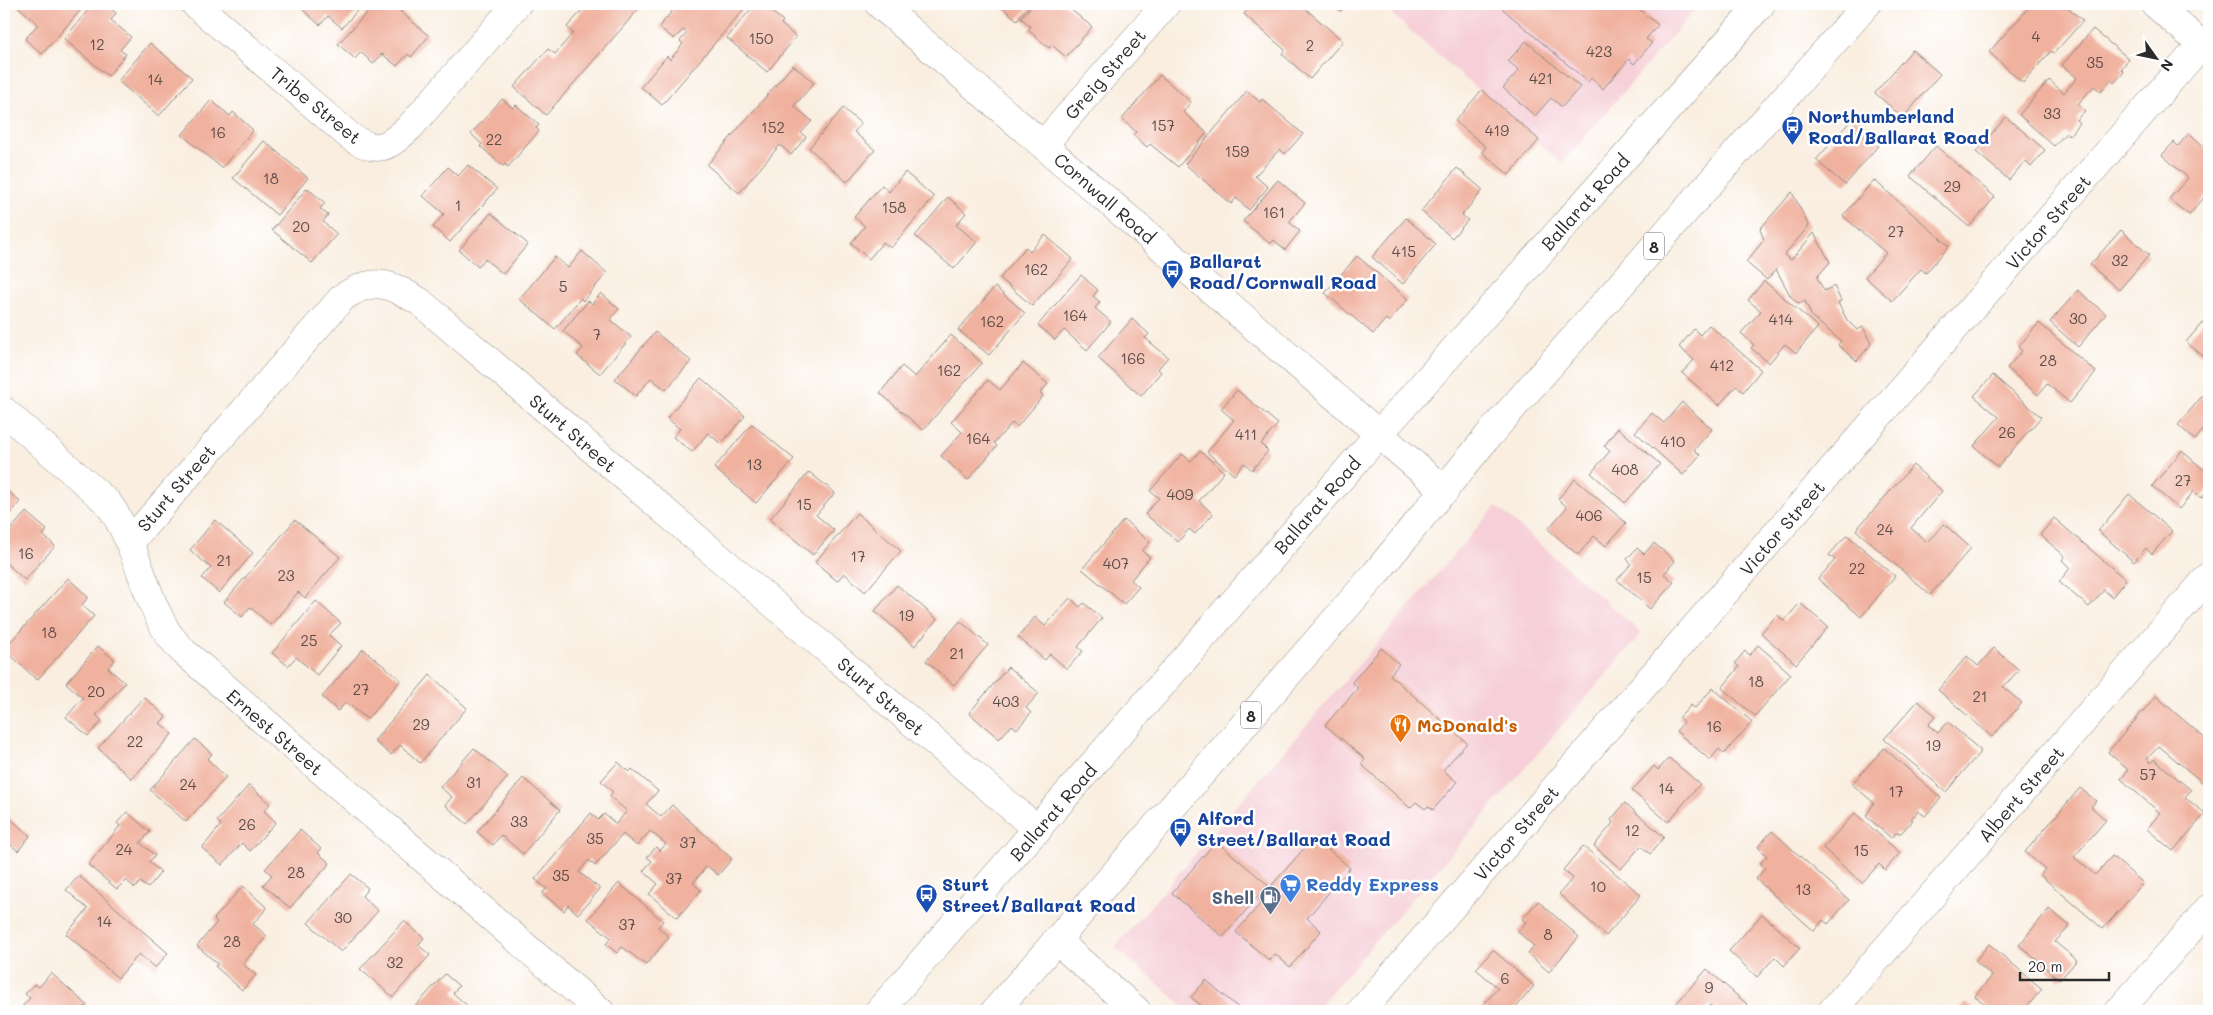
<svg xmlns="http://www.w3.org/2000/svg" width="2213" height="1015" viewBox="0 0 2213 1015" font-family="Mali,sans-serif">
  <style>
    .built { fill: #f6cfd8 }
    .building { fill: #f0b19e }
    .lines { fill: none; stroke-linecap: round; stroke-linejoin: round }
    .minor-casing { stroke: #928c86; stroke-width: 29 }
    .tertiary-casing { stroke: #928c86; stroke-width: 29 }
    .trunk-casing { stroke: #928c86; stroke-width: 29 }
    .minor { stroke: #fff; stroke-width: 28 }
    .tertiary { stroke: #fff; stroke-width: 28 }
    .trunk { stroke: #fff; stroke-width: 28 }
    .labels { text-anchor: middle; dominant-baseline: central; stroke-width: 5; stroke-linejoin: round; paint-order: stroke }
    .number-label { font-size: 15px; fill: #5c4c48 }
    .shield { fill: #fff; stroke: #6b6b6b; stroke-width: 1 }
    .shield-label { font-size: 16px; font-weight: bold; fill: #2b2b2b }
    .street-label { font-size: 18px; fill: #2b2b2b; stroke: #fff }
    .transit-label { font-size: 18px; font-weight: bold; fill: #164399; stroke: #fff; text-anchor: start }
    .food-label { font-size: 18px; font-weight: bold; fill: #c56008; stroke: #fff; text-anchor: start }
    .shop-label { font-size: 18px; font-weight: bold; fill: #366cbe; stroke: #fff; text-anchor: start }
    .service-label { font-size: 18px; font-weight: bold; fill: #4e5e75; stroke: #fff; text-anchor: end }
  </style>
  <rect width="100%" height="100%" fill="#fff"/>
  <filter id="ink" filterUnits="userSpaceOnUse"><feTurbulence type="fractalNoise" baseFrequency=".02" numOctaves="2"/><feDisplacementMap in="SourceGraphic" scale="10" xChannelSelector="R" yChannelSelector="G"/><feConvolveMatrix kernelMatrix="1 2 1 2 8 2 1 2 1" color-interpolation-filters="sRGB"/></filter>
  <filter id="wash" filterUnits="userSpaceOnUse"><feTurbulence type="fractalNoise" baseFrequency=".0096" numOctaves="4" result="noise"/><feDisplacementMap in="SourceGraphic" scale="20" xChannelSelector="R" yChannelSelector="G"/><feGaussianBlur stdDeviation="1.12" result="paint"/><feColorMatrix in="noise" values="0 0 0 0 0 0 0 0 0 0 0 0 0 0 0 0 0 1.4 0 .05"/><feComposite in="paint" operator="in"/></filter>
  <g filter="url(#wash)">
    <rect width="100%" height="100%" fill="#f9eee0"/>
    <path class="built" d="M1380,4h320l-138,159z
      M1496,506l146,127 -327,378h-126l-74,-64z"/>
    <g id="blocks">
      <path class="building" d="M15,4h69l1,1 -43,49 -17,-15 13,-15z
        M93,4h12l11,9 -5,7 20,17 -11,13 6,4 -18,22 -44,-37z
        M307,4h56l-21,24 -14,-12 -8,9 -18,-16z
        M375,4h17l37,32 -18,21 -3,-3 -11,12 -15,-12 -9,10 -12,-12 -6,7 -17,-15z
        M588,4h55l-97,111 -32,-28 34,-38 7,5 18,-21 -6,-6z
        M678,4h70l-86,101 -21,-18 26,-31 3,4 13,-16 -3,-3 7,-8 -4,-3 -9,9 -15,-12z
        M755,4h7l21,17 -2,3 15,13 -29,35 -40,-34z
        M998,4h33l-14,16z
        M1033,4h31l28,23 -26,30 -14,-12 -3,3 -21,-18 3,-3 -10,-9z
        M1253,4h47l43,37 -33,38 -28,-25 3,-4 -41,-36z
        M1332,4h15l-6,7z
        M1497,4h48l8,7 6,-7h74l25,21 -12,14 6,4 -18,21 -5,-5 -26,30 -12,-11 -3,4z
        M2032,4h32l19,17 -29,32 -3,-2 -28,32 -34,-31z
        M2093,29l36,30 -8,10 3,3 -10,11 -3,-3 -10,12 -7,-6 -9,10 -7,8 7,7 -9,9 3,3 -10,13 -3,-3 -12,13 -35,-31 30,-35 15,13 13,-15 -15,-13z
        M1526,41l54,46 -18,20 -11,-9 -16,18 -32,-28 16,-18 -11,-9z
        M150,43l42,35 -33,38 -41,-35z
        M1912,50l28,24 -37,44 -28,-25z
        M793,65l21,18 -20,23 18,15 -11,12 5,4 -15,18 -11,-10 -41,48 -32,-28z
        M1160,75l31,27 -8,10 24,21 -29,34 -28,-23 -3,3 -14,-12 3,-3 -14,-13z
        M1482,90l57,50 -30,35 -27,-23 4,-5 -31,-26z
        M1247,91l13,11 2,-3 41,35 -18,20 -5,-5 -25,27 13,11 -19,23 -13,-12 -5,6 -46,-40z
        M502,99l11,9 3,-3 23,20 -3,3 3,3 -31,36 -3,-3 -2,2 -23,-20 2,-2 -11,-10z
        M211,100l19,16 3,-4 20,18 -31,38 -40,-33z
        M843,108l18,16 -7,8 21,18 -28,32 -38,-34z
        M1854,117l28,24 -37,44 -29,-25z
        M2006,117l39,33 -14,17 -6,-6 -16,19 -33,-28z
        M2189,133l20,18v41l-20,23 -20,-16 19,-21 -26,-23 12,-13 4,4z
        M264,141l44,37 -31,37 -44,-37z
        M1936,146l59,51 -26,30 -59,-51z
        M468,165l29,24 -47,53 -17,-15 11,-13 -21,-18 25,-29 10,9z
        M1457,168l26,22 -21,25 6,5 -16,18 -31,-27z
        M905,172l29,25 -43,51 -8,-6 -14,17 -18,-16 14,-17 -11,-9 28,-32 7,7z
        M1278,180l27,23 -16,19 11,9 -15,19 -11,-10 -4,4 -27,-23z
        M1874,180l75,66 -23,27 -5,-4 -29,32 -27,-24 21,-24 -43,-37z
        M307,188l18,15 -5,6 8,6 -5,7 14,12 -25,29 -40,-33z
        M1792,192l17,34 -25,29 7,5 23,-27 16,29 -13,15 7,14 10,-5 7,15 -3,2 9,17 10,10 6,-3 8,17 -14,17 -19,-16 3,-4 -29,-24 -7,-16 -6,3 -8,-7 -15,-28 -9,11 -21,-18 18,-22 -4,-11z
        M948,197l18,16 -10,12 21,17 -23,27 -39,-33z
        M491,213l37,31 -25,30 -18,-15 -7,8 -19,-17z
        M1406,218l30,26 -33,40 -31,-27z
        M2121,230l28,25 -30,35 -29,-25z
        M1045,235l28,24 -41,47 -32,-28 26,-31 4,4z
        M582,251l25,22 -24,28 -2,-3 -26,31 -36,-30 36,-42 13,11z
        M1357,256l51,43 -19,23 -3,-3 -13,15 -48,-41z
        M1081,275l17,15 -5,6 7,6 -5,6 16,14 -24,28 -23,-20 -9,10 -17,-15z
        M1764,281l54,46 -22,26 -11,-9 -16,19 -18,-15 3,-3 -13,-12 20,-22 -13,-11z
        M995,287l30,26 -36,42 -31,-25z
        M2078,290l28,24 -28,33 -28,-25z
        M601,293l18,16 -9,10 21,18 -31,37 -23,-19 6,-7 -20,-17 25,-30 4,3z
        M2209,315v46l-23,-19z
        M1132,319l17,15 -4,4 23,19 -10,12 3,3 -20,24 -43,-38z
        M2039,323l57,49 -26,31 -23,-19 -9,11 -31,-27 15,-17 -4,-4z
        M1709,325l52,45 -18,22 -7,-6 -17,19 -37,-32 12,-13 -15,-13 15,-18 6,6z
        M655,332l36,29 -25,29 -15,-12 -15,18 -21,-17z
        M951,335l31,28 -59,67 -43,-37 22,-27 13,11z
        M1023,363l25,21 -8,9 3,3 -26,31 -5,-4 -18,20 3,3 -29,34 -27,-24 21,-24 -11,-10 37,-42 12,10z
        M1993,375l48,42 -43,50 -24,-21 25,-29 -25,-21z
        M701,378l44,38 -24,28 -13,-11 -16,19 -19,-15 7,-8 -13,-11z
        M2208,389l1,46 -6,-5 -8,10 -17,-15z
        M1237,390l41,34 -17,20 7,7 -16,19 -8,-7 -10,12 -27,-23 27,-32 -13,-11z
        M1682,402l30,27 -18,21 6,5 -17,20 -48,-43 17,-19 12,10z
        M752,424l42,35 -38,44 -42,-35z
        M1618,428l42,36 -35,39 -34,-30 19,-22 -6,-5z
        M1200,451l24,21 -25,29 14,13 -18,20 -6,-5 -11,13 -33,-28 14,-16 -9,-7 32,-37 9,7z
        M2182,451l27,23v15l-8,9 -7,-7 -15,18 -27,-23z
        M1913,465l29,26 -31,37 16,14 17,-18 27,24 -41,47 -74,-65z
        M809,472l26,21 -19,22 18,15 -21,25 -43,-36z
        M1575,479l51,44 -20,23 -12,-10 -16,19 -30,-26 19,-22 -9,-8z
        M4,487l16,15 -16,18z
        M2129,494l43,37 -20,23 -6,-6 -12,14 -36,-31z
        M26,512l21,18 -4,5 12,11 -30,34 -21,-19v-24z
        M857,513l44,38 -36,41 -21,-19 -7,8 -22,-19z
        M2054,518l72,62 -14,17 -8,-7 -15,17 -30,-25 11,-14 -8,-8 3,-4 -25,-21z
        M215,520l38,33 -34,40 -17,-15 9,-10 -21,-18z
        M295,520l45,37 -35,41 -7,-6 -27,33 -21,-18 -8,10 -18,-15z
        M1124,520l26,22 -8,9 8,6 -19,23 8,7 -15,17 -42,-35z
        M1847,535l48,41 -34,41 -43,-38 17,-19 -6,-5z
        M1654,543l21,18 -11,13 10,8 -24,27 -33,-29 14,-16 -4,-5 10,-11 7,6z
        M68,578l20,19 -6,8 12,11 -57,64 -33,-31z
        M897,585l40,34 -22,27 -40,-35z
        M1070,598l10,9 4,-4 18,15 -24,29 5,4 -16,18 -17,-15 -5,6 -27,-23 17,-20 10,9z
        M316,601l25,22 -12,12 12,11 -24,29 -21,-18 -8,9 -16,-13z
        M1800,603l28,24 -32,37 -35,-31 16,-18 7,6z
        M960,621l28,24 -34,40 -28,-24z
        M1758,645l33,29 -36,42 -33,-28 17,-21 -4,-4 10,-12 5,4z
        M98,646l17,14 -7,8 17,15 -29,32 6,6 -14,15 -22,-19 17,-19 -17,-15z
        M1381,648l18,16 -9,11 77,68 -24,27 14,12 -24,28 -5,-4 -3,3 -9,-7 -6,6 -49,-44 4,-5 -40,-34 33,-37 -6,-6z
        M1994,648l25,22 -16,17 19,16 -30,34 -54,-47 29,-34 11,10z
        M363,649l38,31 -34,39 -21,-17 -8,9 -16,-14z
        M1008,667l31,26 -13,15 5,5 -14,16 -5,-4 -13,14 -30,-26z
        M430,675l37,33 -47,55 -20,-18 -9,10 -17,-14z
        M1713,688l39,34 -28,32 -5,-5 -9,11 -34,-29 8,-9 -5,-4 12,-13 4,3z
        M2156,696l53,46v46l-50,-42 -12,13 4,4 3,-4 37,31 -6,7 20,17 -32,37 -26,-22 13,-16 -39,-34 7,-9 -20,-18z
        M144,697l22,20 -6,6 12,11 -40,45 -34,-31z
        M1918,701l18,15 -8,9 10,8 10,-11 33,29 -35,41 -62,-53z
        M195,739l17,15 -5,5 19,18 -40,45 -36,-32z
        M474,748l34,29 -41,47 -22,-19 7,-8 -12,-10z
        M1884,748l57,50 -16,18 -7,-5 -7,8 2,1 -12,13h-5l-5,5 -25,-22 8,-13 -22,-19z
        M1669,758l31,26 -32,38 -36,-31 22,-25 4,4z
        M618,762l11,10 3,-3 26,22 -12,13 15,13 11,-12 60,54 -14,16 -11,-9 -14,17 8,7 -24,28 -28,-24 9,-10 -15,-13 9,-10 -5,-4 9,-10 4,4 6,-7 -16,-13 -13,15 -14,-12 -28,32 -6,-6 -10,12 21,17 -22,25 -10,-9 -4,6 -22,-18 5,-4 -12,-10 56,-66 7,7 6,-6 12,10 11,-13 -18,-15 4,-4 -12,-11z
        M523,778l37,32 -37,44 -22,-19 -8,10 -16,-13z
        M249,785l21,19 -6,7 12,11 -26,29 -8,-8 -20,22 -20,-17 19,-23 -4,-4z
        M2080,788l16,13 -5,6 15,13 -32,37 21,18 17,-19 31,27 -40,46 -63,-54 5,-6 -20,-17z
        M1625,803l39,34 -14,17 -9,-8 -20,23 -27,-23 19,-23 -2,-3z
        M127,812l23,20 -10,11 15,12 -6,7 12,10 -13,16 -8,-6 -5,6 -9,-8 -9,9 -29,-24 32,-39 -3,-3z
        M4,813l26,23 -12,15 -14,-12z
        M1855,813l45,40 -15,17 -6,-6 -17,19 -39,-35z
        M300,830l21,19 -3,4 12,10 -40,45 -27,-23 9,-10 -7,-6z
        M1772,831l77,69 -21,24 -5,-4 -9,11 -58,-52 9,-11 -5,-5 7,-7 -9,-9z
        M1314,837l36,31 -43,50 14,13 -31,36 -15,-13 -5,7 -34,-29 24,-28 -2,-3z
        M1216,841l52,44 -45,52 -51,-44z
        M1583,846l58,49 -35,41 -47,-42 14,-16 -10,-8z
        M351,874l17,14 -6,8 16,15 -37,41 -33,-29z
        M79,876l89,77 -13,15 -16,-14 -21,24 -52,-44 22,-25 -22,-19z
        M619,883l44,38 -5,6 11,10 -23,28 -24,-18 -5,6 -11,-9 5,-6 -23,-19z
        M243,886l24,22 -14,16 14,12 -24,28 13,11 -14,15 -27,-24 3,-2 -21,-18 20,-24 -3,-3z
        M1538,901l41,36 -30,35 -21,-18 6,-8 -16,-14 8,-10 -4,-3z
        M2049,909l21,17 -15,16 22,18 -17,20 -41,-35z
        M1762,914l38,34 -16,18 -9,-9 -18,20 -28,-26z
        M404,921l20,17 -6,7 12,10 -37,42 -33,-28z
        M1989,944l53,45 -16,19 4,3h-37l-18,-15 17,-20 -17,-15z
        M1493,950l41,36 -21,25h-25l-6,-5 16,-18 -22,-19z
        M1707,969l42,37 -5,5h-26l-8,-6 -5,6h-22l-8,-6z
        M51,973l36,32 -6,6h-60l-2,-1 11,-12 -5,-4 9,-10 5,3z
        M445,974l14,12 -6,7 20,18h-62z
        M1206,980l36,31h-34l-17,-14z
        M1966,1003l10,8h-17z"/>
    </g>
  </g>
  <g filter="url(#ink)">
    <use href="#blocks" fill-opacity="0" stroke="#928c86" stroke-width="1"/>
    <g class="lines">
      <defs>
        <path id="minor" d="M195,4l156,133c27,18 37,10 59,-10l107,-123
          M1043,145l123,-141
          M4,411l104,92c29,40 35,91 61,132 5,6 10,12 15,17l416,359
          M130,542l212,-244c32,-22 46,-15 77,3l619,529
          M1056,940l81,71
          M1361,1011l841,-967
          M1832,1011l377,-435
          M2119,1011l90,-103"/>
        <path id="tertiary" d="M879,4l566,487
          M2155,4l54,47"/>
        <path id="trunk" d="M879,1011l500,-577 382,-430
          M995,1011l381,-438 112,-137 379,-432"/>
      </defs>
      <use href="#minor" class="minor-casing"/>
      <use href="#tertiary" class="tertiary-casing"/>
      <use href="#trunk" class="trunk-casing"/>
      <use href="#minor" class="minor"/>
      <use href="#tertiary" class="tertiary"/>
      <use href="#trunk" class="trunk"/>
    </g>
  </g>
  <defs>
    <symbol id="bus-pin" viewBox="-11 -11 22 30"><path d="M0 17L-7.5 6A9.5 9.5 0 1 1 7.5 6Z" fill="#1a4fb4" stroke="#fff"/><path d="M-5-6H5V4H4V6H2V4H-2V6H-4V4H-5ZM-3.5-4V0h7V-4ZM-3.5 1.2v1.5H-2V1.2ZM2 1.2v1.5H3.5V1.2Z" fill="#fff"/></symbol>
    <symbol id="restaurant-pin" viewBox="-11 -11 22 30"><path d="M0 17L-7.5 6A9.5 9.5 0 1 1 7.5 6Z" fill="#e8710a" stroke="#fff"/><path d="M-5-6h1v4h1v-4h1v4h1v-4h1v5L-1.5 .5V6h-2V.5L-5-1ZM5-6V6H3V1.5H1.5Q1.5-4 5-6Z" fill="#fff"/></symbol>
    <symbol id="supermarket-pin" viewBox="-11 -11 22 30"><path d="M0 17L-7.5 6A9.5 9.5 0 1 1 7.5 6Z" fill="#3f7fe0" stroke="#fff"/><path d="M-6-5.5h2.5l.6 2H6L4.5 2H-2.5L-4.4-4H-6ZM-1.5 3.2a1.3 1.3 0 1 0 .1 0ZM3 3.2a1.3 1.3 0 1 0 .1 0Z" fill="#fff"/></symbol>
    <symbol id="fuel-pin" viewBox="-11 -11 22 30"><path d="M0 17L-7.5 6A9.5 9.5 0 1 1 7.5 6Z" fill="#5c6f8a" stroke="#fff"/><path d="M-5.5-6h7V0h2V4h1.3V-2.5L3-4.5l.8-.8L6-3V5H2.5V1h-1V6h-7ZM-4.2-4.7v3.2H.2V-4.7Z" fill="#fff"/></symbol>
  </defs>
  <g fill-rule="evenodd">
    <use href="#bus-pin" x="1780" y="114" width="25" height="34"/>
    <use href="#bus-pin" x="1160" y="258" width="25" height="34"/>
    <use href="#restaurant-pin" x="1388" y="712" width="25" height="34"/>
    <use href="#bus-pin" x="1168" y="816" width="25" height="34"/>
    <use href="#supermarket-pin" x="1278" y="872" width="25" height="34"/>
    <use href="#bus-pin" x="914" y="882" width="25" height="34"/>
    <use href="#fuel-pin" x="1258" y="884" width="25" height="34"/>
  </g>
  <g class="labels">
    <g class="number-label">
      <text x="2036" y="36">4</text>
      <text x="761" y="38">150</text>
      <text x="97" y="44">12</text>
      <text x="1310" y="45">2</text>
      <text x="1599" y="51">423</text>
      <text x="2095" y="62">35</text>
      <text x="1541" y="78">421</text>
      <text x="155" y="79">14</text>
      <text x="2052" y="113">33</text>
      <text x="1163" y="125">157</text>
      <text x="773" y="127">152</text>
      <text x="1497" y="130">419</text>
      <text x="218" y="132">16</text>
      <text x="494" y="139">22</text>
      <text x="1237" y="151">159</text>
      <text x="271" y="178">18</text>
      <text x="1952" y="186">29</text>
      <text x="458" y="205">1</text>
      <text x="894" y="207">158</text>
      <text x="1274" y="212">161</text>
      <text x="301" y="226">20</text>
      <text x="1896" y="231">27</text>
      <text x="1404" y="251">415</text>
      <text x="2120" y="260">32</text>
      <text x="1036" y="269">162</text>
      <text x="563" y="286">5</text>
      <text x="1075" y="315">164</text>
      <text x="2078" y="318">30</text>
      <text x="1781" y="319">414</text>
      <text x="992" y="321">162</text>
      <text x="597" y="334">7</text>
      <text x="1133" y="358">166</text>
      <text x="2048" y="360">28</text>
      <text x="1722" y="365">412</text>
      <text x="949" y="370">162</text>
      <text x="2007" y="432">26</text>
      <text x="1246" y="434">411</text>
      <text x="978" y="438">164</text>
      <text x="1673" y="441">410</text>
      <text x="754" y="464">13</text>
      <text x="1625" y="469">408</text>
      <text x="2183" y="480">27</text>
      <text x="1180" y="494">409</text>
      <text x="804" y="504">15</text>
      <text x="1589" y="515">406</text>
      <text x="1885" y="529">24</text>
      <text x="26" y="553">16</text>
      <text x="858" y="556">17</text>
      <text x="224" y="560">21</text>
      <text x="1116" y="563">407</text>
      <text x="1857" y="568">22</text>
      <text x="286" y="575">23</text>
      <text x="1644" y="577">15</text>
      <text x="906" y="615">19</text>
      <text x="49" y="632">18</text>
      <text x="309" y="640">25</text>
      <text x="957" y="653">21</text>
      <text x="1756" y="681">18</text>
      <text x="361" y="689">27</text>
      <text x="96" y="691">20</text>
      <text x="1980" y="696">21</text>
      <text x="1006" y="701">403</text>
      <text x="421" y="724">29</text>
      <text x="1714" y="726">16</text>
      <text x="135" y="741">22</text>
      <text x="1933" y="745">19</text>
      <text x="2148" y="774">57</text>
      <text x="474" y="782">31</text>
      <text x="188" y="784">24</text>
      <text x="1666" y="788">14</text>
      <text x="1896" y="791">17</text>
      <text x="519" y="821">33</text>
      <text x="247" y="824">26</text>
      <text x="1632" y="830">12</text>
      <text x="595" y="838">35</text>
      <text x="688" y="842">37</text>
      <text x="124" y="849">24</text>
      <text x="1861" y="850">15</text>
      <text x="296" y="872">28</text>
      <text x="561" y="875">35</text>
      <text x="674" y="878">37</text>
      <text x="1598" y="886">10</text>
      <text x="1803" y="889">13</text>
      <text x="343" y="917">30</text>
      <text x="104" y="921">14</text>
      <text x="627" y="924">37</text>
      <text x="1548" y="934">8</text>
      <text x="232" y="941">28</text>
      <text x="395" y="962">32</text>
      <text x="1505" y="978">6</text>
      <text x="1709" y="987">9</text>
    </g>
    <g class="shield">
      <rect x="1644" y="232.5" width="20" height="27" rx="4"/>
      <rect x="1241" y="701.5" width="20" height="27" rx="4"/>
    </g>
    <g class="shield-label">
      <text x="1654" y="246">8</text>
      <text x="1251" y="715">8</text>
    </g>
    <g class="street-label">
      <text transform="translate(1105 74) rotate(-49)">Greig Street</text>
      <text transform="translate(316 105) rotate(39)">Tribe Street</text>
      <text transform="translate(1105 198) rotate(41)">Cornwall Road</text>
      <text transform="translate(1585 202) rotate(-48)">Ballarat Road</text>
      <text transform="translate(2048 222) rotate(-49)">Victor Street</text>
      <text transform="translate(573 433) rotate(41)">Sturt Street</text>
      <text transform="translate(176 488) rotate(-49)">Sturt Street</text>
      <text transform="translate(1317 505) rotate(-49)">Ballarat Road</text>
      <text transform="translate(1782 528) rotate(-49)">Victor Street</text>
      <text transform="translate(881 696) rotate(41)">Sturt Street</text>
      <text transform="translate(275 732) rotate(41)">Ernest Street</text>
      <text transform="translate(2021 794) rotate(-49)">Albert Street</text>
      <text transform="translate(1053 812) rotate(-49)">Ballarat Road</text>
      <text transform="translate(1516 833) rotate(-49)">Victor Street</text>
    </g>
    <g class="transit-label">
      <text x="1808" y="116">Northumberland<tspan x="1808" dy="21">Road/Ballarat Road</tspan></text>
      <text x="1189" y="261">Ballarat<tspan x="1189" dy="21">Road/Cornwall Road</tspan></text>
      <text x="1197" y="818">Alford<tspan x="1197" dy="21">Street/Ballarat Road</tspan></text>
      <text x="942" y="884">Sturt<tspan x="942" dy="21">Street/Ballarat Road</tspan></text>
    </g>
    <g class="food-label">
      <text x="1417" y="725">McDonald's</text>
    </g>
    <g class="shop-label">
      <text x="1306" y="884">Reddy Express</text>
    </g>
    <g class="service-label">
      <text x="1254" y="897">Shell</text>
    </g>
  </g>
  <rect width="2213" height="1015" fill="none" stroke="#fff" stroke-width="20"/>
  <g transform="translate(2156 58) rotate(123)" stroke="#ffffff" stroke-width="4" paint-order="stroke">
  <path d="M0-4L9 19L0 12L-9 19Z" fill="#2b2b2b"/>
  <text y="-8" font-size="14" font-weight="bold" text-anchor="middle" fill="#2b2b2b">N</text>
  </g>
  <path d="M2020 972v8h89v-8" fill="none" stroke="#2b2b2b" stroke-width="2.5"/>
  <text x="2028" y="972" font-size="15" fill="#2b2b2b" stroke="#ffffff" stroke-width="4" paint-order="stroke">20 m</text>
</svg>
